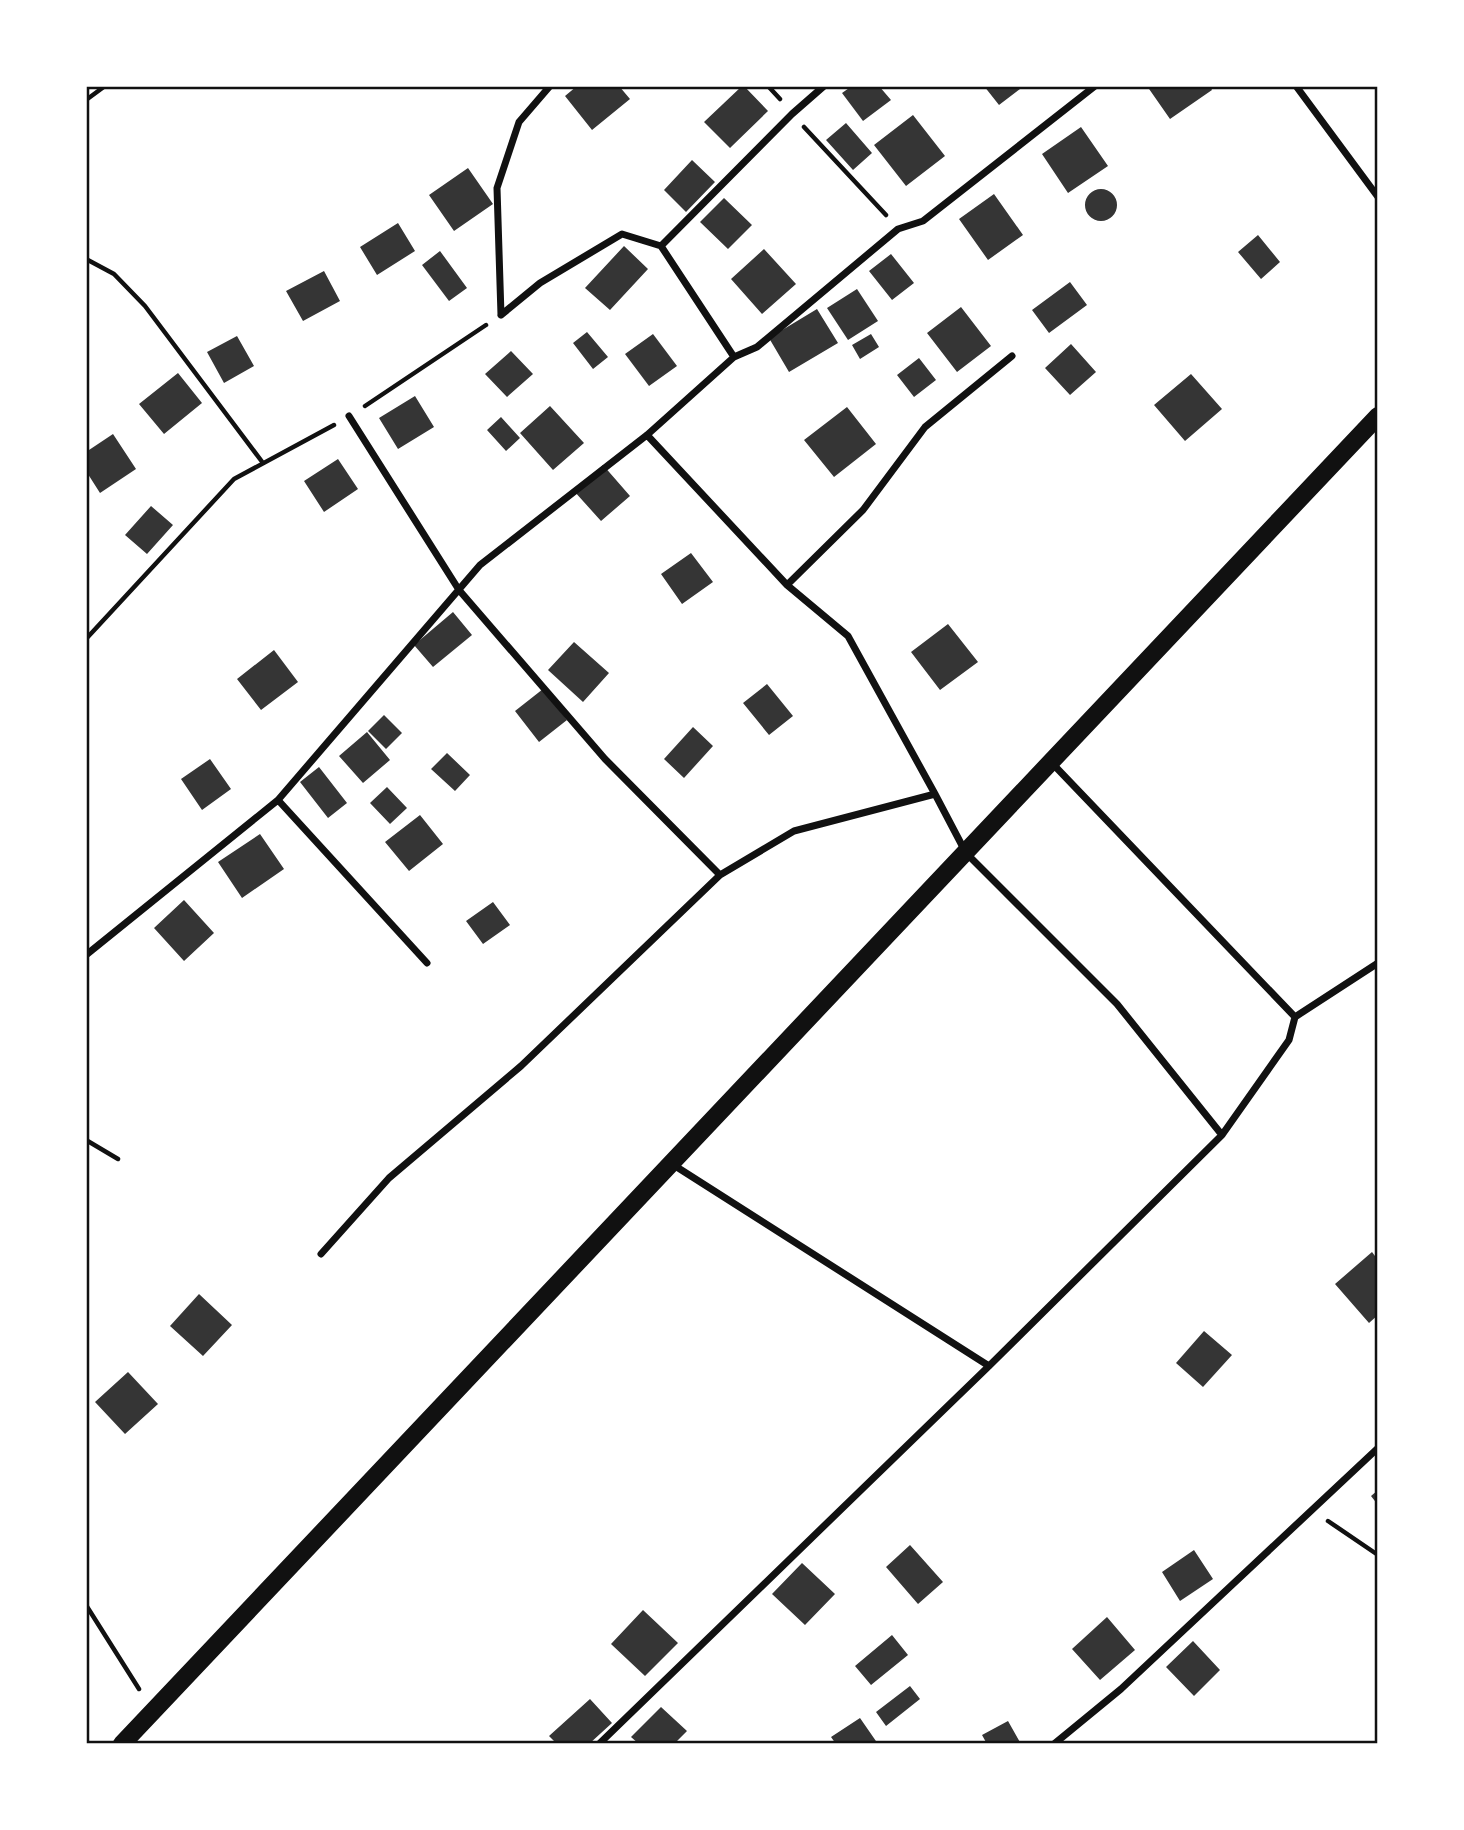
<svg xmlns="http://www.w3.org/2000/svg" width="1464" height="1830" viewBox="0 0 1464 1830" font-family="Georgia,serif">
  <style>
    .building { fill: #353535 }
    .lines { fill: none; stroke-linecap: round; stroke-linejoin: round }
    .path { stroke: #111; stroke-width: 4.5 }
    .minor { stroke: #111; stroke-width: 7 }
    .primary { stroke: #111; stroke-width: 18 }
    .neatline { fill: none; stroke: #111; stroke-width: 2.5 }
  </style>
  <rect width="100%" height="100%" fill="#fff"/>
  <path class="building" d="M577,86h42l11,13 -38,31 -27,-34z
    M742,86h2l24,25 -38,37 -26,-26z
    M852,86h27l12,14 -28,21 -21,-28z
    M984,86h40l-25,19z
    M1147,86h63l2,4 -42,29z
    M913,115l32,41 -39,30 -32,-41z
    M846,123l26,30 -19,17 -27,-30z
    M1081,127l27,39 -40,27 -26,-39z
    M692,160l23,22 -29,30 -22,-22z
    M468,168l25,36 -39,27 -25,-36z
    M1085 205a16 16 0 1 1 32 0a16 16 0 1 1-32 0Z
    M994,194l29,41 -35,25 -29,-41z
    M724,198l28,27 -24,24 -28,-27z
    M398,223l17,28 -38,24 -17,-28z
    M1258,235l22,27 -19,17 -23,-27z
    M624,246l24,23 -38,41 -25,-22z
    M764,249l32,35 -34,30 -31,-35z
    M440,251l27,37 -18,13 -27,-36z
    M891,254l23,29 -22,17 -23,-29z
    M324,271l16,30 -37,20 -17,-30z
    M1070,282l17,23 -38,28 -17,-23z
    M857,289l21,32 -30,19 -21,-32z
    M961,307l30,39 -34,26 -30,-39z
    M817,309l21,34 -49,29 -20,-34z
    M587,332l21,25 -15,12 -20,-26z
    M653,334l24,32 -28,20 -24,-32z
    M871,334l8,13 -19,12 -8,-14z
    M237,336l17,30 -30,17 -17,-31z
    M1071,344l25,28 -26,23 -25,-27z
    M511,351l22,23 -26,23 -22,-23z
    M919,358l17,22 -22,17 -17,-22z
    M178,373l24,30 -38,31 -25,-30z
    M1191,374l31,35 -37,32 -31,-36z
    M415,396l19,31 -36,22 -19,-31z
    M550,406l34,37 -31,27 -33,-37z
    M847,407l29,37 -42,33 -30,-37z
    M501,417l19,21 -14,13 -19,-21z
    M113,434l23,35 -36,24 -14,-22v-19z
    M338,459l20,30 -34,23 -20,-31z
    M603,465l27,31 -29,25 -27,-30z
    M151,506l22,19 -26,29 -22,-19z
    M691,553l22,29 -31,22 -21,-30z
    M453,612l19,23 -39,32 -19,-22z
    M948,624l30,38 -38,28 -29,-38z
    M574,642l35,31 -26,29 -35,-32z
    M274,650l24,32 -37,28 -24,-31z
    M767,684l26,32 -24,19 -26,-32z
    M543,689l24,31 -28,22 -24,-31z
    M384,715l18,18 -16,16 -18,-18z
    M693,727l20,19 -29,32 -20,-19z
    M367,732l23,28 -27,23 -24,-27z
    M447,753l23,22 -15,16 -24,-22z
    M210,759l21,30 -29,21 -21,-31z
    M319,767l28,36 -19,15 -28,-36z
    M387,787l20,21 -17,16 -20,-21z
    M420,815l23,29 -34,27 -24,-29z
    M260,834l24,35 -42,29 -24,-36z
    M184,900l30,33 -30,28 -30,-33z
    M493,902l17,23 -27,19 -17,-23z
    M1372,1252l6,8v55l-9,8 -34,-39z
    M199,1294l33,31 -29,31 -33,-30z
    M1204,1331l28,24 -29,32 -27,-24z
    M128,1372l30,32 -33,30 -30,-32z
    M1378,1490v15l-7,-9z
    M910,1545l33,37 -25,22 -32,-37z
    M1194,1550l19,29 -33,22 -18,-29z
    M802,1563l33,31 -30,31 -33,-31z
    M643,1610l35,33 -33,33 -34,-32z
    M1107,1617l28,33 -35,30 -28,-31z
    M892,1635l16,20 -37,30 -16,-19z
    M1193,1641l27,29 -26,26 -28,-29z
    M910,1686l10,13 -34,27 -10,-14z
    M590,1699l22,24 -23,21h-32l-8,-8z
    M661,1707l26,24 -13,13h-35l-8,-7z
    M860,1718l18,26h-42l-5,-7z
    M1008,1721l13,23h-34l-5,-9z"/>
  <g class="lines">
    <path class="path" d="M768,86l12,13
      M86,100l19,-14
      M804,127l82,88
      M86,259l28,15 31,32 118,157
      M365,406l121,-81
      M86,639l148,-160 100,-54
      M86,1140l32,19
      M1328,1521l50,34
      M86,1605l53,84"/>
    <path class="minor" d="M1296,86l82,111
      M661,246l131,-132 32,-28
      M501,315l39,-32 82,-49 39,12 73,111
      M501,315l-4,-127 22,-66 31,-36
      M349,416l110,174 146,169 115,116
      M647,435l140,150 61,51 87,158 31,59 151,151 105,131
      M787,585l76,-75 62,-83 87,-71
      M1051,762l244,255
      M278,800l149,163
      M86,955l192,-155 202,-235 167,-130 87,-78 23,-10 141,-118 25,-8 172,-135
      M672,1164l317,202
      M321,1254l68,-76 132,-112 199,-191 74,-44 141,-37
      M599,1744l390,-378 233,-231 67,-95 6,-23 83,-54
      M1054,1744l67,-55 257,-241"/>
    <path class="primary" d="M122,1744l1256,-1328"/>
  </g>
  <rect width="1464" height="1830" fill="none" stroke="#ffffff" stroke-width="175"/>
  <rect x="88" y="88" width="1288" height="1654" class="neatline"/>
</svg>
